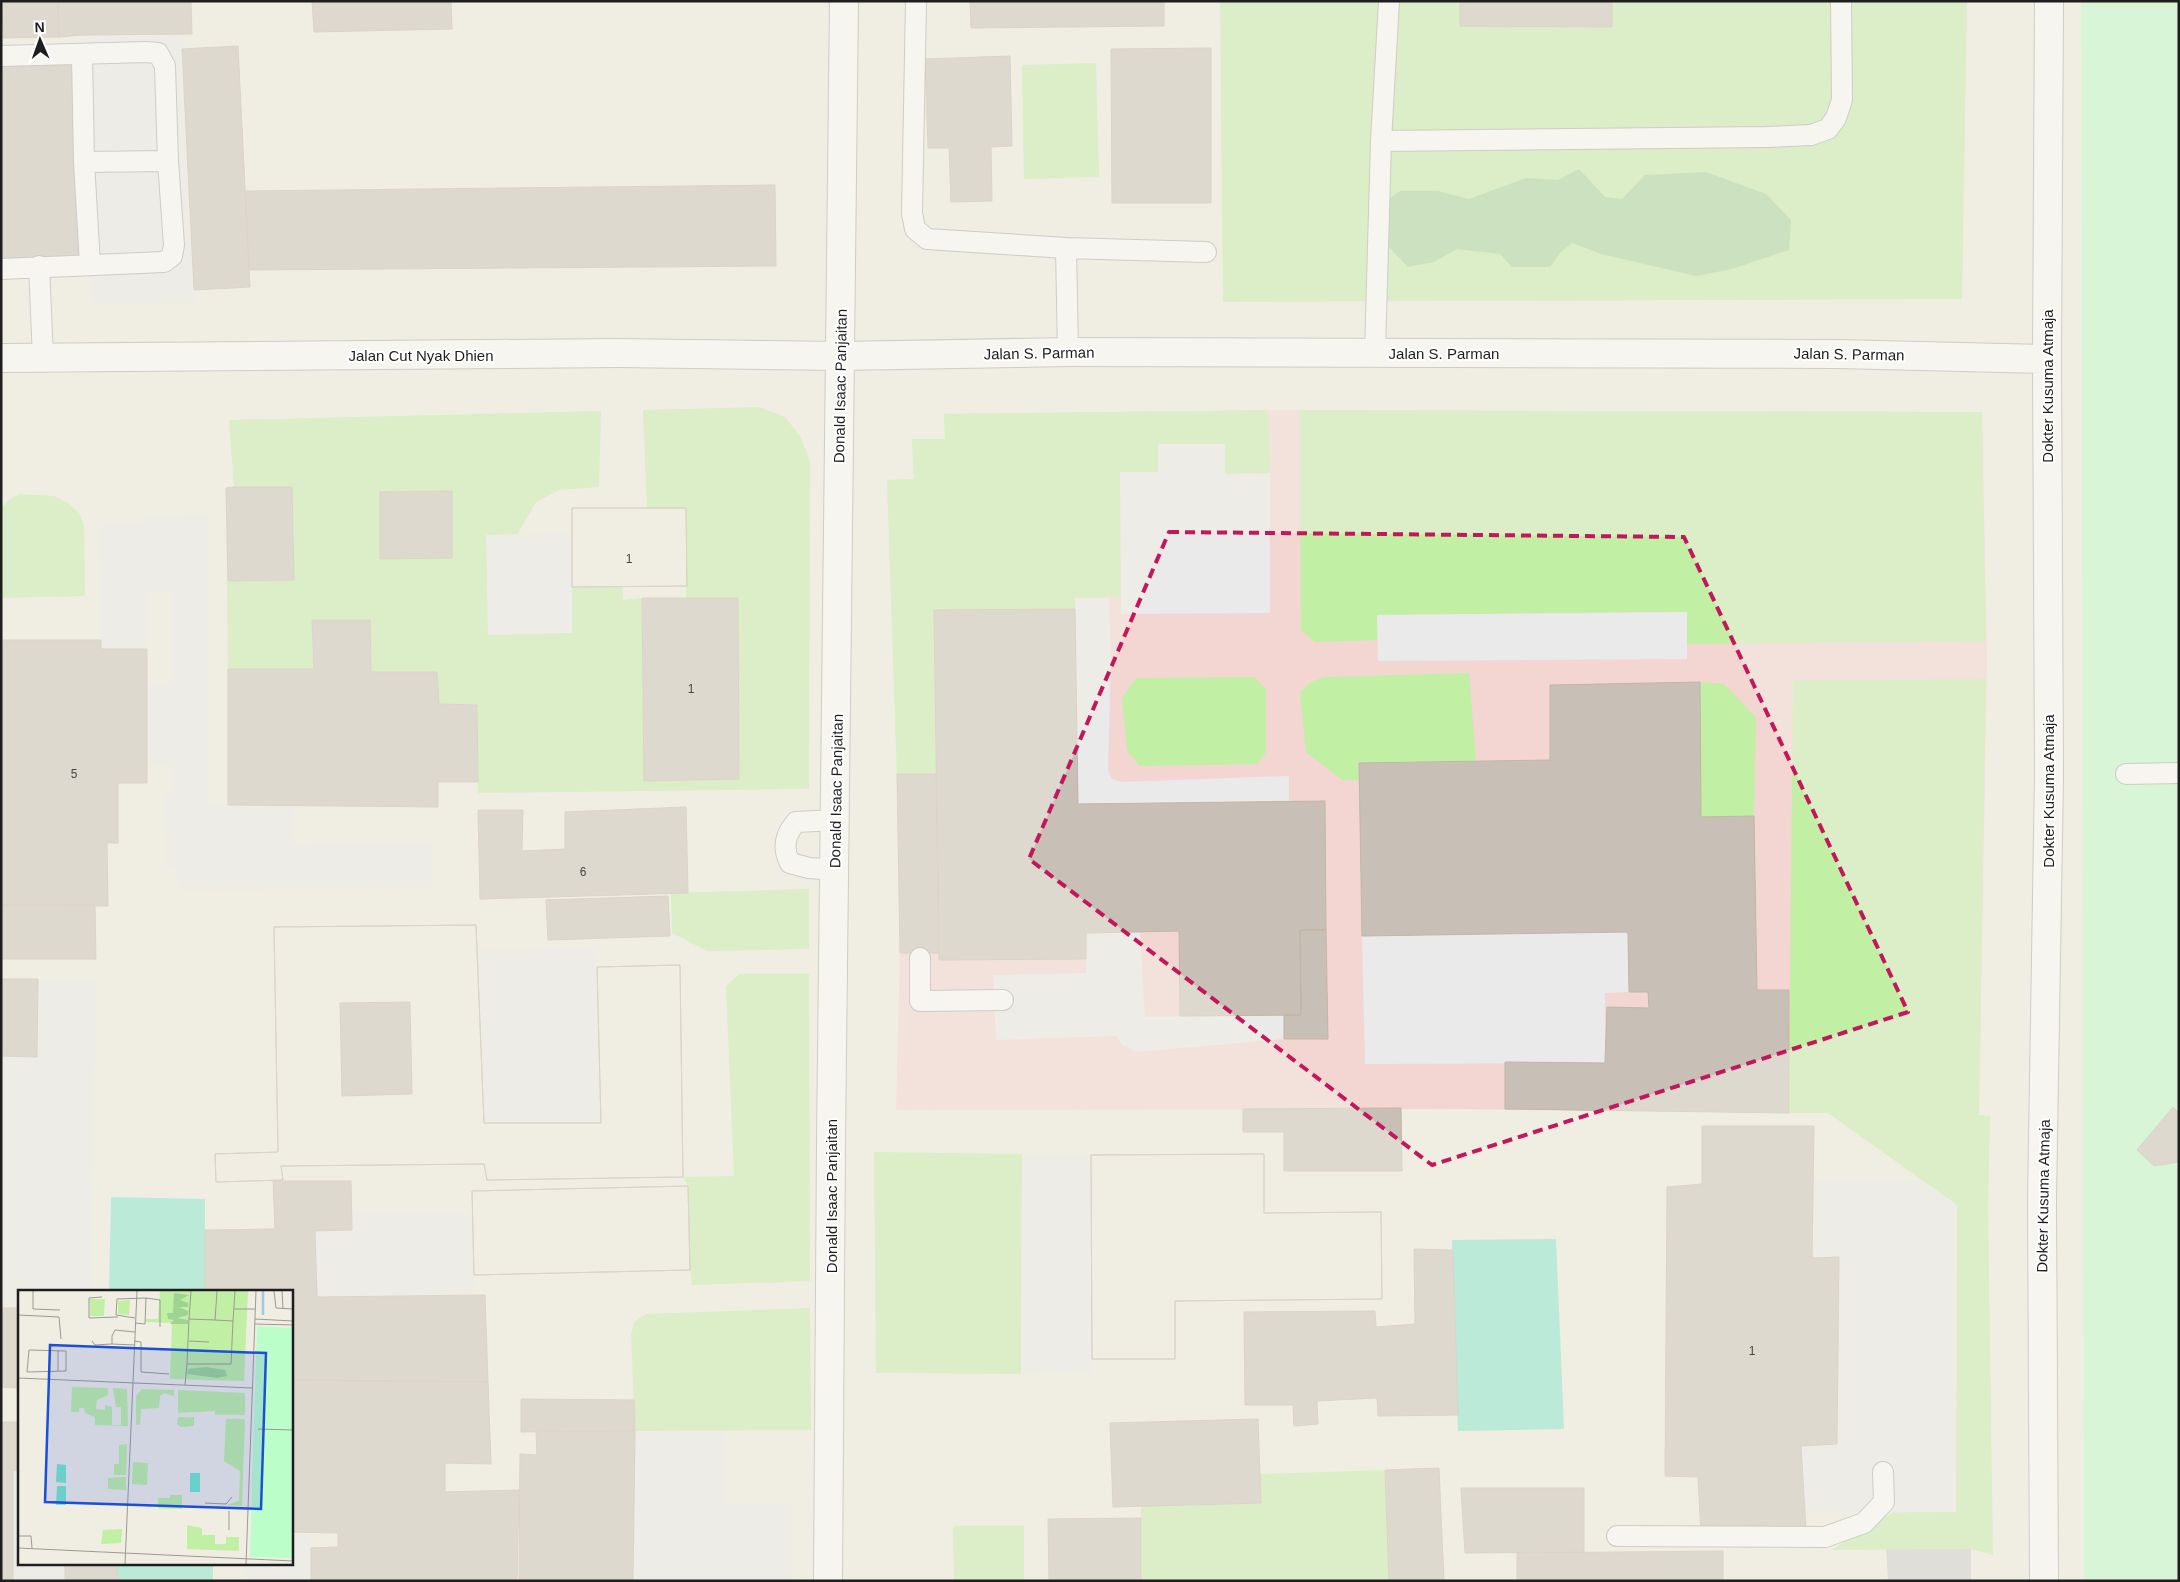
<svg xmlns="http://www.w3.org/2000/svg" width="2180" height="1582" viewBox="0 0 2180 1582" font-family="Helvetica,sans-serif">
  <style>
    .commercial { fill: #f3d6d1 }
    .religious { fill: #ccc }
    .grass { fill: #c1efa4 }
    .forest { fill: #9fd394 }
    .park { fill: #bcfec9 }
    .pitch { fill: #7ae6c9 }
    .parking { fill: #eaeaea }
    .building { fill: #c8c0b6; stroke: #c3b5a4; fill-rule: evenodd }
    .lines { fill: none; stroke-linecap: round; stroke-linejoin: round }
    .service-casing { stroke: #a5a5a5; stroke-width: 22 }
    .minor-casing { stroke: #a5a5a5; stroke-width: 30 }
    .tertiary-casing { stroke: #a5a5a5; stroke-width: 30 }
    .service { stroke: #fff; stroke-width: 20 }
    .minor { stroke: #fff; stroke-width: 28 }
    .tertiary { stroke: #fff; stroke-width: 28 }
    .marked { fill: none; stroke: #c2185b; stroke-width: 4; stroke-dasharray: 10 6; stroke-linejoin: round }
    .labels { text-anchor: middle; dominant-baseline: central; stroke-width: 4; stroke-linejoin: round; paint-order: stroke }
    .number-label { font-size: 12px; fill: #484644 }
    .street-label { font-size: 15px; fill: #1e1e1e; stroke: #fff }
    .inset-river { fill: none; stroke: #9fcbe2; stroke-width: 2.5 }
    .inset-road { fill: none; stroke: #9c9a94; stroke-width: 1 }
    .view { fill: #1d4ed8; fill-opacity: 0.15; stroke: #1d4ed8; stroke-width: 2.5 }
    .inset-edge { fill: none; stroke: #1e1e1e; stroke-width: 2.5 }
  </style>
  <rect width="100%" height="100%" fill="#f0ede3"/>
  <path class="commercial" d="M1300,410l682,2 5,248 -8,455 -530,-6 -553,1 4,-157 -3,-179 -10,-294 27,-1 -2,-40h33l-1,-25z"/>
  <path class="religious" d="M1886,1549h85v32h-83z"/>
  <path class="grass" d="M1220,1h747l-5,298 -739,3z
    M1096,63l3,114 -75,2 -2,-114z
    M759,407l26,10 15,19 10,25 -1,328 -331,4 -1,-88 -38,-1 -2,-32h-66l-1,-52 -58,1 2,48h-86l-2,-181 8,-1 -5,-67 372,-9 -2,76 -40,3 -23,12 -19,33h-31l85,98 1,-46 50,-1 1,14 19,-2 2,183 95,-2 -1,-181h-52v-90h-39l-4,-98z
    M1268,410l2,63 -45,1 -1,-30h-66v28h-38l1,124 -46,2v11l-141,1 2,164h-39l-10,-294 27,-1 -2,-40h33l-1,-25z
    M1300,410l682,2 4,229 -299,3v-32l-310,3 1,25 -63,2 -14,-12z
    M19,494l35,2 14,7 11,10 5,12 1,71 -84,2v-89l6,-8z
    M1469,673l7,88 -116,2v17h-18l-36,-28 -6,-60 11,-10 13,-5z
    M1254,677l12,12v63l-9,12 -118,2 -12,-16 -5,-52 14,-20z
    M1986,679l-7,436 11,1 -2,88 5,351 -22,-6 -140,1 62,-38h63l1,-307 -129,-92h-39l4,-433z
    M1700,682l24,2 32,33 -2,99 -53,1z
    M809,889v60l-102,2 -35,-18 -1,-40z
    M739,974h70l1,307 -118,4 -2,-15 -2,-84 -5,-9 51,-1 -8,-190z
    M874,1152l148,2 -1,220 -145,-1z
    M810,1308l1,122 -176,1 -4,-96 3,-13 12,-8z
    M1385,1470l4,111h-248v-75l120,-3 -1,-29z
    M953,1526h71v55h-70z"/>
  <path class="forest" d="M1579,169l26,28 17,2 23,-24 61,-3 60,22 25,26 -2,30 -57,19 -36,7 -95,-22 -29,-11 -11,9 -11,15h-38l-12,-13 -43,-5 -23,13 -26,5 -19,-20 -10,-22 8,-25 13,-9h38l31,8 57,-21 32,2z"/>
  <path class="park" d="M2081,1h98v1580h-95z"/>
  <path class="pitch" d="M111,1197l94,2v92h-96z
    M1556,1239l8,190 -106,2 -6,-191z
    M118,1563h95v18h-96z"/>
  <path class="parking" d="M183,34l12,268 -104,1 -10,-268z
    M1158,444h67v30l45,-1v140l-149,1 -1,-142h38z
    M208,514l1,291 84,1 1,37 137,-1 2,44 -254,5 -2,-24h-10l-3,-70 10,-9 -1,-23 -26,1v-81l26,-1 -1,-93 -26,1 1,57h-46l-3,-127 47,1v-7z
    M572,532v101l-84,2 -2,-100z
    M1075,598h34l2,63 -3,109 4,9 10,3 167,-6v25l-211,3z
    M1687,612v47l-309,2 -1,-46z
    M1140,932l5,85 139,-2v24l-147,13 -15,-7 -6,-9 -120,4 -3,-65 93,-2v-40z
    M1628,932l1,60 -24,1v70l-240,1 -3,-128z
    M595,948l6,175h-117l-6,-173z
    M38,979h57l-3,312h-73v17h-18v-252h36z
    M1022,1154l69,1 2,218 -32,-1 -40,2z
    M1813,1181h108l36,24 -1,307 -152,1 -3,-67 36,-2 -25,-186z
    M472,1213l2,81 -157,3 -2,-66 37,-1v-16z
    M635,1431h90l1,72 67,2v76h-160z
    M19,1470v93h46v18h-52v-110z
    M291,1532l19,1 1,48h-67v-18h47z"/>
  <path class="building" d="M2,1h56l1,36 -56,1z
    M58,1h133l1,33 -111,1 -22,2z
    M312,1h139l1,28 -138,3z
    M970,1h194v25l-193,2z
    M1460,1h152v26l-152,-1z
    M238,46l12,241 -56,3 -12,-241z
    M1211,48v155h-99l-1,-154z
    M1010,56l2,90 -21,1 1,54 -41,1 -2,-54h-21l-3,-89z
    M79,61l6,197 -84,3v-198z
    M775,185l1,81 -527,4 -4,-79z
    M234,487h58l2,93 -66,1 -2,-93z
    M452,491v67l-72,1v-67z
    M572,508h114l1,78 -115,1z
    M572,508h114l1,78 -115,1z
    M642,598h96l1,181 -95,2z
    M1075,609l3,195 247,-3 1,129h-26l1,85 -121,1 -1,-85 -93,2v26l-147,1 -5,-350z
    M312,620h58l1,52h66l2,32 38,1 1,77h-40v25l-210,-2v-136h86z
    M1,640h100v9h46v134h-29v60h-11l1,63 -107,-1z
    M1700,682l1,135 53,-1 3,174h32v123l-284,-4v-47l100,1 2,-56 42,1 -1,-16h-19l-1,-60 -266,4 -3,-173 191,-3v-75z
    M897,774h39l3,179h-39z
    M686,807l2,86 -208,6 -2,-89h45l-1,41 43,-2v-37z
    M668,896l2,40 -122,4 -2,-40z
    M1,905h94l1,54h-95z
    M476,925l8,198h117l-4,-156 83,-2 3,212 -196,3 -3,-16 -203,2 2,14 -67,2 -1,-28 63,-2 -4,-225zM410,1002l2,92 -70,2 -2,-93z
    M476,925l8,198h117l-4,-156 83,-2 3,212 -196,3 -3,-16 -203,2 2,14 -67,2 -1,-28 63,-2 -4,-225z
    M1300,930h26l2,109h-44v-24h17z
    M1,979h37l-1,78 -36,-1z
    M2173,1107l6,6v49l-25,4 -17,-16z
    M1401,1108l1,63h-118v-39h-41v-23z
    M1702,1126h112l-2,132 27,-1 -2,187 -36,2 5,84 -105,4 -3,-57 -33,-1 2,-289 35,-3z
    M1264,1154v59l117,-1 1,87 -207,2v58h-83l-1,-204z
    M1264,1154v59l117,-1 1,87 -207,2v58h-83l-1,-204z
    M273,1181h78l1,49 -37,1 2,66 168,-2 3,87 -197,-2v-89h-86v-61l70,-1z
    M688,1186l2,84 -216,5 -2,-84z
    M688,1186l2,84 -216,5 -2,-84z
    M1414,1249l39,1 5,165 -80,1 -1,-18 -60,3 1,23 -24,2 -1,-21h-48l-1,-93 131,-1 1,16 39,-3z
    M1,1308h18v80l-18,-1z
    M291,1380l197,2 3,82 -46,-1v29l74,-2 -2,91h-206v-33l27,-1v-14l-47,-1z
    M521,1399l113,1 1,31 -114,1z
    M1258,1419l3,84 -148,4 -3,-84z
    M1,1422h18v48l-6,1v110h-12z
    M536,1431h99l-2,150h-114l1,-127 17,1z
    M1439,1468l5,113h-55l-4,-111z
    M1461,1488h123v64l-119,1z
    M1141,1518v63h-92l-1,-62z
    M1723,1551v30h-206v-28z
    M65,1563h53l-1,18h-52z"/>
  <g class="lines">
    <defs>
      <path id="service" d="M916,1l-4,212 3,16 12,10 139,9 140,4
        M1389,1l-8,140 386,-4 44,-2 17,-6 8,-11 6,-18 -1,-99
        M82,55l2,107 6,102
        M1,56l145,-4 12,1 7,13 3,95 6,84 -2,11 -8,6 -163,7
        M84,162l84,-1
        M1066,248l2,104
        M39,266l4,92
        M1375,353l6,-212
        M2126,774l53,-1
        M835,870l-26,-2 -19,-5c-8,-15 -5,-28 6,-41l39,-2
        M920,958v43l83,-1
        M1617,1536l208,1 39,-14 20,-21 -1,-30"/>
      <path id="minor" d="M1,358l617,-5 222,3 228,-4 769,2 210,5
        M2044,1581l-2,-380 7,-426 -2,-416 2,-358"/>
      <path id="tertiary" d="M828,1581l3,-440 13,-1140"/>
    </defs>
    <use href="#service" class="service-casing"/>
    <use href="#minor" class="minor-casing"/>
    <use href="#tertiary" class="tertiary-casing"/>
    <use href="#service" class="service"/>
    <use href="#minor" class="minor"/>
    <use href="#tertiary" class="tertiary"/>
  </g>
  <path d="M0 0H2180V1582H0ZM1169,532l515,5 224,475 -476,153 -403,-306z" fill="#f0ede3" fill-opacity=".55" fill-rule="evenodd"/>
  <path class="marked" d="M1169,532l515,5 224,475 -476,153 -403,-306z"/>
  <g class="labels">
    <g class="number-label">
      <text x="629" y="559">1</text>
      <text x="691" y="689">1</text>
      <text x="74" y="774">5</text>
      <text x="583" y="872">6</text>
      <text x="1752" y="1351">1</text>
    </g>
    <g class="street-label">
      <text transform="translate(1039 353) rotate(-1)">Jalan S. Parman</text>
      <text x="1444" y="353">Jalan S. Parman</text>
      <text transform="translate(1849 354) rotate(1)">Jalan S. Parman</text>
      <text x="421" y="355">Jalan Cut Nyak Dhien</text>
      <text transform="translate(840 386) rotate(-89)">Donald Isaac Panjaitan</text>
      <text transform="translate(2047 386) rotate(-90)">Dokter Kusuma Atmaja</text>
      <text transform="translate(836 791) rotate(-89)">Donald Isaac Panjaitan</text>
      <text transform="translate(2048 791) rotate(-90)">Dokter Kusuma Atmaja</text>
      <text transform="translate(831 1196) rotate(-90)">Donald Isaac Panjaitan</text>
      <text transform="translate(2043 1196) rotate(-89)">Dokter Kusuma Atmaja</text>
    </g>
  </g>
  <g transform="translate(18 1290)">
    <rect width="275" height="275" fill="#f0ede3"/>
    <path d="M142,1h88l-4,90 -74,-2 2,-56 -26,-1v-3h12zM72,9h15l-1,17h-14zM112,10l-1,15 -11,-1v-13zM54,97l36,1v7l-11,5 -1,9 9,1v-5l7,2v18h9v-18h-5l-3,-19 14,1 1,37 -33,-1v-8l-10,-4 -1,-5h-5v4h-8zM124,99l32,1v6l-10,-3 -4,3 -1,12 -18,1 -1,16h-4v-29zM160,100l67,3v22h-30v-4l-37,2zM176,127v9l-13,1 -4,-3 1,-7zM208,129h19l-3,87 -16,-1 13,-4 1,-30 -16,-10zM109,154l-1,31h-12v-11h5v-19zM115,172l15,1 -1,22 -15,-1zM108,187v13l-18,-1v-11zM152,205h12v14h-24v-11h12zM169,235l15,3v7h13v9h11v-7h13v14l-52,-2zM104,239l-1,14 -20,1 2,-14z" fill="#c1efa4"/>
    <path d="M156,3l15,2 -9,5 8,3v4h-9l9,4v4l-11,3 11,2v4h-18l4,-4 -6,-1 -1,-6h6zM188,77l19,3 2,6 -10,2 -30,-4 1,-5z" fill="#9fd394"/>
    <path d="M239,36l36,2v230l-43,-1z" fill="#bcfec9"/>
    <path d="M39,174l9,1v18l-10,-1zM172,183h10v19h-10zM39,196h9v19h-10z" fill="#7ae6c9"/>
    <path class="inset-river" d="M245,25v-24"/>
    <path class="inset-road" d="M15,1v18l27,1M199,1l-2,29 18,1 2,-30M256,1l2,17 17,1M264,1l1,18M84,7l-13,1v20l29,-1M128,8l14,2v27M216,19h21M0,25l41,2 2,22M171,29l2,-28M237,29l38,2M197,30l-26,-1 -2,45h44l2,-43M117,33l10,1 1,-26 -29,1 -1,16 19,3M237,34l38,1M0,38v-37M74,51l3,4 17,-1M116,51l7,1v30l28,2M171,51l20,1M116,55l-22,-1v-8l3,-6 20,2M11,60l37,1v20l-39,1zM40,61v20M0,88l234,10M167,95l2,-21M240,139l35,1M187,213l21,1 6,-7M211,221v19M0,246h13l1,12M0,258l275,13M107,274l12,-273M228,274l10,-273"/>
    <path class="view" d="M32,55l216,8 -5,156 -216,-7z"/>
    <rect width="275" height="275" class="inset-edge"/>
  </g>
  <rect width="2180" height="1582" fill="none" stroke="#1e1e1e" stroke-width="5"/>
  <g transform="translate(40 40) rotate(358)" stroke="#ffffff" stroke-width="4" paint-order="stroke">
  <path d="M0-4L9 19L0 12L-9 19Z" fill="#1e1e1e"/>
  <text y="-8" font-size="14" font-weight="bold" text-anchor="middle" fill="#1e1e1e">N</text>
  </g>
</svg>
